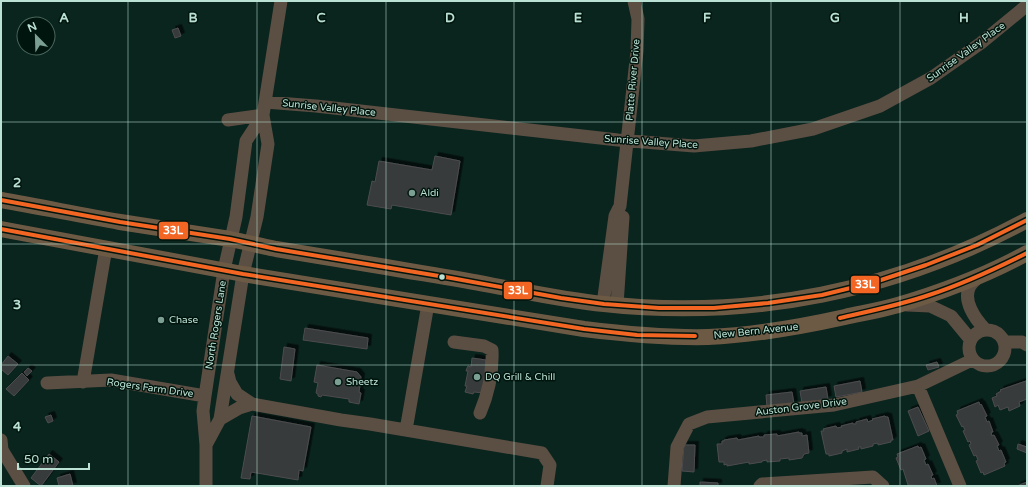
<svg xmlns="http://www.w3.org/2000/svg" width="1028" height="487" viewBox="0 0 1028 487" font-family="'Varela Round',sans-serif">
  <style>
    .building { fill: #373a3b; stroke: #4d4c4f; filter: url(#shadow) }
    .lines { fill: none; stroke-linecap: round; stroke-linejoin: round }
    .minor { stroke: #5b4e43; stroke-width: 13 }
    .major { stroke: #6d5a45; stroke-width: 16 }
    .bus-1-casing { stroke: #00150e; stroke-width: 7 }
    .bus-1 { stroke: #f26522; stroke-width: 4 }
    .grid { fill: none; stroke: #bae1d3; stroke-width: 1; stroke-opacity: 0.55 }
    .poi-dot { fill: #7c9f94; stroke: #00150e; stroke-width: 1.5 }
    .bus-dot { fill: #bae1d3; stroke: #00150e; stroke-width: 1.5 }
    .labels { text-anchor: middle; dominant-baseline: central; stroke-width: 3; stroke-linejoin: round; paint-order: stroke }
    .street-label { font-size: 10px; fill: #bae1d3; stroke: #00150e }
    .poi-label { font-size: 10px; fill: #bae1d3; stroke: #00150e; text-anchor: start }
    .grid-label { font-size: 13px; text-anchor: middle; font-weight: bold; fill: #bae1d3; stroke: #00150e; stroke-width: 3; stroke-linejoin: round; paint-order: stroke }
    .line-badge { stroke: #00150e; stroke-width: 1.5 }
    .badge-label { font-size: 11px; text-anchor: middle; font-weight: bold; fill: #fff }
  </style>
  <defs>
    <filter id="shadow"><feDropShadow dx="3.5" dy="-3.5" stdDeviation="0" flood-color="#0009"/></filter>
  </defs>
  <rect width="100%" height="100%" fill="#0a241e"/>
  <path class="building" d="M178,28l3,8 -6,2 -3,-8z
    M435,156l25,5 -9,54 -59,-10 -1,4 -24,-4 5,-24 3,1 4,-21 53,9z
    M305,328l63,10 -1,11 -64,-9z
    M284,347l11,2 -4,32 -11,-2z
    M8,356l10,8 -10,11 -7,-6v-4z
    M472,358l14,2 -1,10h3l-4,23 -10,-1 -1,2 -8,-2 2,-6h-2l3,-15h-2l1,-3 1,-2 3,1z
    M937,362l2,5 -11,3 -2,-5z
    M317,365l40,7 4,5 -2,15 2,1 -2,11 -10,-2v-3l-27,-4 -1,2 -3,-1v-2l-2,-1 2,-10 -4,-1z
    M28,368l4,3 -5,5 -3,-4z
    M22,373l7,7 -15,16 -8,-7z
    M860,381l2,11 -26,5 -2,-11z
    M1026,381l1,18 -8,3 1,4 -11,5 -1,-4 -8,3 -2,-5 -3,2 -3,-9 5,-2 -1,-2 5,-3 -1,-1z
    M826,387l2,12 -26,4 -2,-12z
    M792,392l2,12 -27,3 -1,-12z
    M979,402l1,3 1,-1 6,12 -2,1 2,5 2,-1 4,11h-2l1,4 2,-1 5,10 -2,1 2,5 2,-1 5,12 -2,1 1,3 -21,9 -1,-3 -2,1 -5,-12 2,-1 -2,-5 -2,1 -5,-11 2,-1 -1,-3 -2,1 -5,-11 2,-1 -2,-4 -1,1 -6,-12 2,-1 -1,-3z
    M918,407l11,24 -11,5 -10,-25z
    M51,415l2,6 -5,2 -3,-6z
    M252,416l59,11 -8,44 -4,-1 -1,10 -47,-8 -1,7 -9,-1z
    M885,416l1,1h2l5,23h-2v2l-13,3v-2l-5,1v2l-12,3v-2h-3l1,2 -12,3v-3l-5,2v2l-13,3v-2h-3l-5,-23h3l-1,-2 13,-3 1,2 5,-1 -1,-1 12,-3v1h3v-2l11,-3 1,3 5,-2 -1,-1z
    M799,432v1h3v3l5,-1 2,18 -5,1 -2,4 -13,2v-2l-9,1v2l-13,1v-2l-5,1v1l-13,2v-2l-22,4v-2l-3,1v-3h-5l-2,-18h5v-3h2v-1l13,-2 1,2 21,-4v1h5v-2l13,-1v2z
    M1018,444l9,3v6l-10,-4z
    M684,445h11l-1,27 -12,-1z
    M918,446l1,2 2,-1 5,12 -2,1 2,5 2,-1 5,11 -2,1 1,3 2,-1 3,8 -29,-1 -5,-16 -2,1 -5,-12 2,-1 -1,-3z
    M49,454l10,8 -18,24 -10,-8z
    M70,474l3,12h-14l-2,-8z
    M700,482l18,1v3h-18z
    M1027,482v4h-10z"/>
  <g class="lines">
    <path class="minor" d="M265,102l51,4 302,34 76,6 57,-5 62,-12 67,-23 51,-28 50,-35 45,-37
      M228,120l35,-5
      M979,276c-2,3 -7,6 -9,10 -8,14 5,33 15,43
      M603,304l12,-88 5,-10 17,-155 1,-32 -4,-18
      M617,305l6,-88
      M907,305l23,1 21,10 19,23
      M969 348a18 18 0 1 1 36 0a18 18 0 1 1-36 0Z
      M454,342l30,4 8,4c1,21 -4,44 -12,63
      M1004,342h18l5,3
      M228,374l2,8 7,12 15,10 89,16 29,4 172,29 8,12 -3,21
      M83,382l23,-134
      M47,383l64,-3 94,16
      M918,386l42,100
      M220,419l19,-11 13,-4
      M406,430l22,-126
      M1,440l1,10 22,36
      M206,445l14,-26 23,-145 14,-57 11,-73 -5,-29 18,-114
      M206,486v-41l-3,-34 2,-15 19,-126 12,-53 10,-76 17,-26
      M674,486l3,-39 12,-23 18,-7 127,-12 84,-19 54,-26
      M760,486l2,-2 111,-7 10,9"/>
    <path class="major" d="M1,200c40,7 79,15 119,22 37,6 73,11 110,17 15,3 31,7 46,10 37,6 73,12 110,18 34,6 69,11 104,18 38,7 76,15 114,19 148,16 292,-13 423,-84
      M1,229l242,45 341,55c41,5 83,9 124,8 47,-2 92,-10 137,-20 18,-4 36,-7 53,-12 44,-13 89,-30 129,-52"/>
    <defs>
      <path id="bus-1" d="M1,200l119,22 110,17 46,10 175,29 110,20 43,6 55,4h55l54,-5 54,-8 53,-13 51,-17 51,-20 50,-25
        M1,229l242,45 341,55 53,6 58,1
        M840,318c30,-7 60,-13 89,-23 34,-11 66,-26 98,-42"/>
    </defs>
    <use href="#bus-1" class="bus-1-casing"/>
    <use href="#bus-1" class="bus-1"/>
  </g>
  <path class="grid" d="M128,1v485M257,1v485M386,1v485M514,1v485M642,1v485M771,1v485M900,1v485M1,122h1026M1,244h1026M1,365h1026"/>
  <g class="poi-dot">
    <circle cx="412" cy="193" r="4"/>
    <circle cx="161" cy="320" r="4"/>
    <circle cx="477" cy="377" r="4"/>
    <circle cx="338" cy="382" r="4"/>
  </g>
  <circle class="bus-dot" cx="442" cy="277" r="3.5"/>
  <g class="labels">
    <g class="street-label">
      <text transform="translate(966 52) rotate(-36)">Sunrise Valley Place</text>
      <text transform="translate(633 80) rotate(-85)">Platte River Drive</text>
      <text transform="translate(329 108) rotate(6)">Sunrise Valley Place</text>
      <text transform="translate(651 142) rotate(4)">Sunrise Valley Place</text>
      <text transform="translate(216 325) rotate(-81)">North Rogers Lane</text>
      <text transform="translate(756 331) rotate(-6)">New Bern Avenue</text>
      <text transform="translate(150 388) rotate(8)">Rogers Farm Drive</text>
      <text transform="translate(801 407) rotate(-7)">Auston Grove Drive</text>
    </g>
    <g class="poi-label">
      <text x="420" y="193">Aldi</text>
      <text x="169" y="320">Chase</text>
      <text x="485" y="377">DQ Grill &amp; Chill</text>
      <text x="346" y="382">Sheetz</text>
    </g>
  </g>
  <g class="grid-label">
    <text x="64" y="22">A</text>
    <text x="193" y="22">B</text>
    <text x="321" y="22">C</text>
    <text x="450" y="22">D</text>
    <text x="578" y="22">E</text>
    <text x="707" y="22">F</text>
    <text x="835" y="22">G</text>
    <text x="964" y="22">H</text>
    <text x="17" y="187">2</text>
    <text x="17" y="309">3</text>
    <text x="17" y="431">4</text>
  </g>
  <g class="line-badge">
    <rect x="158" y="221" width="31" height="19" rx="4" fill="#f26522"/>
    <rect x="850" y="275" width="30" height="19" rx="4" fill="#f26522"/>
    <rect x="503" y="281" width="30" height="19" rx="4" fill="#f26522"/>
  </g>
  <g class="badge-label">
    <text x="173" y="234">33L</text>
    <text x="865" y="288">33L</text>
    <text x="518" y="294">33L</text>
  </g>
  <rect width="1028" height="487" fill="none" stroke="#bae1d3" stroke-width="4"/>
  <g transform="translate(36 36) rotate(337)"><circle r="19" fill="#00150e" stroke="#4a675d"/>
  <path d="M0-3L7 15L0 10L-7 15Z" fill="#7c9f94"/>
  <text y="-6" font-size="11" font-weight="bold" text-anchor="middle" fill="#bae1d3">N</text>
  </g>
  <path d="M18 463v6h71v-6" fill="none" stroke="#bae1d3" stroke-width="2"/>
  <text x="24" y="463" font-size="12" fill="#bae1d3" stroke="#00150e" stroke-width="3" paint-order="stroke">50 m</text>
</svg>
